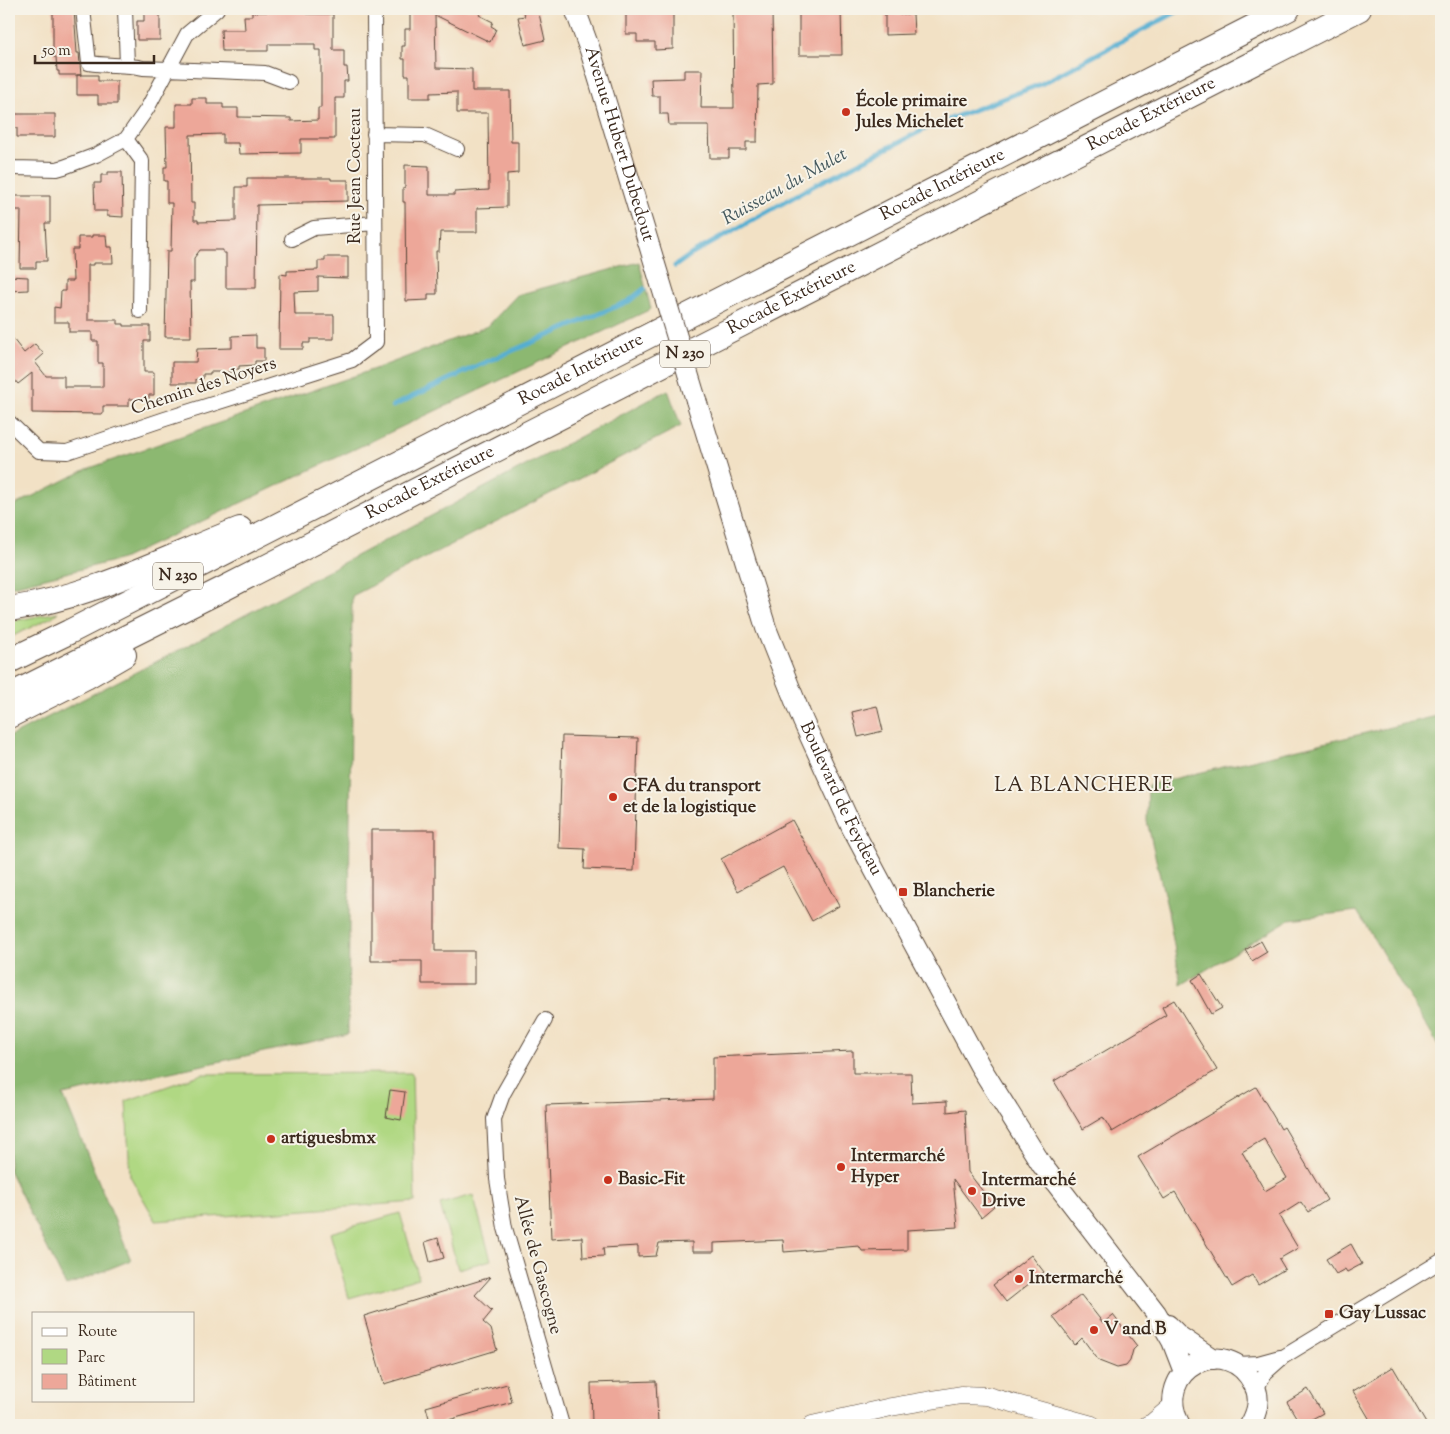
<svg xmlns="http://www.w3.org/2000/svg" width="1450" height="1434" viewBox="0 0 1450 1434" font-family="'Sorts Mill Goudy',serif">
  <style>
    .green { fill: #b0d883; stroke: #768150 }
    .forest { fill: #8cb871; stroke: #647148 }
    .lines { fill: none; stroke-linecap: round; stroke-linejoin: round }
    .stream { stroke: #54aed1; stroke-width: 5 }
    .building { fill: #eda799; fill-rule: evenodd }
    .minor-casing { stroke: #564537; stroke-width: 16 }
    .tertiary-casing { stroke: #564537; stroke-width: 19 }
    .secondary-casing { stroke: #564537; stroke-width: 22 }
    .trunk-casing { stroke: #564537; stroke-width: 26 }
    .minor { stroke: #fff; stroke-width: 14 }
    .tertiary { stroke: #fff; stroke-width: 18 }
    .secondary { stroke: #fff; stroke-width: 20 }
    .trunk { stroke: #fff; stroke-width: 24 }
    .secondary-bridge-casing { stroke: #564537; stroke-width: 22; stroke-linecap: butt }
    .secondary-bridge { stroke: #fff; stroke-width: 20 }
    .poi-dot { fill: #c8321e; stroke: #f7f3e8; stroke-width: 2 }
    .labels { text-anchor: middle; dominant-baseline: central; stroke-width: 4; stroke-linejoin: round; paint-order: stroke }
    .shield { fill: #f7f3e8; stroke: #73665b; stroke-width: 1 }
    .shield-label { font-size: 16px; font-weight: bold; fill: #3b2a1e }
    .poi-label { font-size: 18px; font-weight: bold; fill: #3b2a1e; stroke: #f7f3e8; text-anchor: start }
    .street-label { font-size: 18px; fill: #3b2a1e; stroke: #f7f3e8 }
    .water-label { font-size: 19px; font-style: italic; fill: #44585d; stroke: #f7f3e8 }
    .quarter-label { font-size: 20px; letter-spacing: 1px; fill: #3b2a1e; stroke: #f7f3e8 }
  </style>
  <rect width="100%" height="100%" fill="#f7f3e8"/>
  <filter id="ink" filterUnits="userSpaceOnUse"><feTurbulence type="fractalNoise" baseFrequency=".02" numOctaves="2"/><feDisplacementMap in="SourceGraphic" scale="10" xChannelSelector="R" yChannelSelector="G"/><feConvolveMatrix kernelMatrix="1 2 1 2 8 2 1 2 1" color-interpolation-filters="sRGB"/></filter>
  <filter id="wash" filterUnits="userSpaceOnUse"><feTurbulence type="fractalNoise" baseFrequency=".0096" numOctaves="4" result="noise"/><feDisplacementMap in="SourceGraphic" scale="20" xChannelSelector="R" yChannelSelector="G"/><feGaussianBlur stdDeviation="1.12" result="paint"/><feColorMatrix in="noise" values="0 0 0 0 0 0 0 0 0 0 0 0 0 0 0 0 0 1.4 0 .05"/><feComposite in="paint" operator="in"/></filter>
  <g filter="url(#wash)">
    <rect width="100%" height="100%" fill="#f2e1c5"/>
    <path class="green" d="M58,612l-6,5 -43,21v-16z
      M412,1073l3,129 -259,19 -26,-45 -4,-75 76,-27z
      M473,1195l18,65 -33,9 -18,-65z
      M400,1213l19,65 -70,20 -19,-65z"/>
    <path class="forest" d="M639,262l12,47 -529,250 -113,28v-79l78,-39 296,-103 105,-40 29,-31z
      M668,390l13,36 -329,170 -4,438 -285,61 68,165 -65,26 -57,-116v-433l172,-88z
      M1441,715v335l-84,-139 -67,8 -109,66 -13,-74 -21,-90 1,-36z"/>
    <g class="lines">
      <path class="stream" d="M675,266l17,-12 121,-68 116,-59 112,-43 141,-75
        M393,406l86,-41 150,-64 15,-12"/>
    </g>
    <g id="blocks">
      <path class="building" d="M53,9h20l1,1 3,43h2l2,22h-22v-4h-2l-1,-14h-3z
        M144,9h16v31h-23v-19h7z
        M267,9h40v5h26v36h11v17h3l1,14h-4v17h-9v41h-34v14l-62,1 -1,-11h-15v-9l-33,1 1,68h3v17h4v2l38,-1v-34h11v-9h84v2h17v21l-46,1v2l-45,1 -1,83h-30v-35h-3v-3h-23l-6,8v24h-4l1,55h-26l2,-86h4l1,-48h-5v-22h-3v-14h3l-1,-40h10v-23h16v-6h15v6h16v4h15v9l53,1v3l27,-1v-12h3v-58h-6v-6h-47v7h-46l-1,-21h24l-1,-14h8v-4h15z
        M410,9h72l-3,6 14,7 -2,4 5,3 -6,13 -55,-27 1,53 36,1v22h38l1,51h7v31l-11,1v33l-30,1v24h-37l-1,19h-3l1,43h-9v6l-22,1 -1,-99h-2v-14l2,-1v-22l24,1v29h25v-3l35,-2 -1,-77h-31v-21l-27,1v5h-21v-23h-4v-16h-3v-13h3v-17h5z
        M523,9h15l7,31 -20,5 -7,-28 7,-1z
        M626,9h47v40l-18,1v-8h-18v-8h-11z
        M733,9h39l1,75 -15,1 -1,57h-11v8h-17v8h-19l-1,-33h-40l-1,-11h-8v-18h-8l-1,-17 33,-1v-8h18l-1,38h33z
        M799,9h42l1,46h-43z
        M885,14h28l1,20 -29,1z
        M77,75h21v6h19v23h-19v-9h-21z
        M9,114h46v23h-38v-9h-8z
        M108,172h14l1,45 -16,-1v-5h-12l-1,-28h7v-8h7z
        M9,196h41v27h-5l2,38h-11v7h-16l1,-58h-12z
        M92,235h14l1,12h5l1,16h-20v2h-5v55h30v4h6v2h26v15h-6v31h10v23h-5v4h-20v7h-26v8l-71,-1v-40l-14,11 -9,-11v-39l15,19 11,-9 9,10 -9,8 11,14h18v11h39v-24h-5v-22h-6v-9h-23v-10h-15v-15l6,1 1,-17h4v-10h8l-1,-32h6v-12h14z
        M325,257h23v21l-30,-1v14l-24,1 1,23h39v24h-24v4h-7v6h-24l1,-75 7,1v-4l31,-1v-9h7z
        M9,276l19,1v13l-19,1z
        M256,335v13h8v13h-9v4l-16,1v3h-7v3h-22v2h-7v5h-7v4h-24v-21h24l1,-13 35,-1v-12z
        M877,706l6,25 -25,6 -6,-25z
        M562,736l76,2 -4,133 -50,-2 1,-20 -26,-1z
        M792,820l47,86 -27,15 -29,-54 -45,24 -17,-32z
        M371,830h64v121h39v33h-52v-23h-51z
        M1261,941l6,11 -15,9 -7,-11z
        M1201,974l21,34 -11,6 -19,-34z
        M1174,1000l43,70 -105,62 -9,-15 -20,12 -29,-48 112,-66 -4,-8z
        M853,1051v22h58l1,30 35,-2v11l18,-2 3,62 26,34 -13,11 -28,-38 5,48 -51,3v20l-45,1 -3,-5 -75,6 -1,-12 -69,3v9h-22v-10l-33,1 -3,13 -18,1v-11l-35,2 1,8 -21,1 -1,-20 -31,2 -5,-134 167,-6v-42z
        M1256,1087l25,42 3,-2 43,73 -19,12 -7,-10 -22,14 19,32 -19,11 6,10 -27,16 -6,-10 -20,12 -57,-95 -11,7 -26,-42zM1264,1139l23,39 -22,13 -23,-39z
        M390,1090l15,2 -4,28 -15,-3z
        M438,1238l6,20 -14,4 -5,-20z
        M1351,1244l11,20 -15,8 -2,-3 -9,5 -10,-15z
        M1031,1255l13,17 -38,30 -13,-17z
        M491,1277l-16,18 17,16 -9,11 8,7 6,21 -113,34 -20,-68z
        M1081,1295l22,28 10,-8 24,31 -4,4 -3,11 -4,5 -9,2 -18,-7 -17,-23 -7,7 -22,-28z
        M1393,1367l34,58h-54l-20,-34z
        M656,1381l2,42 -66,2 -1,-42z
        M507,1384l5,18 -81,23 -5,-18z
        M1308,1389l15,24 -22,12 -14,-23z"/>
    </g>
  </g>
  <g filter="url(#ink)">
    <use href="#blocks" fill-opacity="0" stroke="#564537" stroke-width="1"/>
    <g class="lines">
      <defs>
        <path id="minor" d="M83,9l6,54c18,3 36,1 54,5l122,5 24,9
          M125,9l2,56
          M374,134l51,1 32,14
          M126,139l16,22 -2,150
          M9,166l5,2 43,1 7,-2 32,-12 30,-16 21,-30 40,-75 30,-25
          M292,239l22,-11 61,-5
          M9,422l30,29 28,1 98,-33 187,-59 24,-18 -2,-333
          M545,1020l-42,74 -9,25 3,60 8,49 57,197
          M1236,1364l22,-1 22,-6
          M1256,1389l9,-16 18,-16 158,-96"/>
        <path id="tertiary" d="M812,1425l79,-18 70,-12 26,1 105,29
          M1147,1425l5,-2 21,-18"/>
        <g id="secondary">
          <path id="s1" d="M575,9l15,41 70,231"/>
          <path id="s2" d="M696,400l70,228 37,93 49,107 56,105 72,133 62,99 114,148 16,28 12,31"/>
          <path d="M1168,1325l11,11 34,23"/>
          <path d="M1180,1425c-30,-55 48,-95 74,-40 7,13 3,28 -4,40"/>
        </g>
        <g id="trunk">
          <path d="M9,609c83,-12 154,-50 231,-80"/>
          <path id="s3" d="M9,661l60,-29 1219,-623"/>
          <path id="s4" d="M9,696l214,-107 1136,-580"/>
          <path d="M9,716l77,-39 38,-22"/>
        </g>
      </defs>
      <use href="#minor" class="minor-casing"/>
      <use href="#tertiary" class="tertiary-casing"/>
      <use href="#secondary" class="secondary-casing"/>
      <use href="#trunk" class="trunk-casing"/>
      <use href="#minor" class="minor"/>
      <use href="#tertiary" class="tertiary"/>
      <use href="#secondary" class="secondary"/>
      <use href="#trunk" class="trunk"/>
      <defs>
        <path id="secondary-bridge" d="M660,281l36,119"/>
      </defs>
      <use href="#secondary-bridge" class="secondary-bridge-casing"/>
      <use href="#secondary-bridge" class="secondary-bridge"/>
    </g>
  </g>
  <g class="poi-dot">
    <circle cx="846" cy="112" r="5"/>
    <circle cx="613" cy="797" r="5"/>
    <rect x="898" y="887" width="10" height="10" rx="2.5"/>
    <circle cx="271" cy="1139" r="5"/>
    <circle cx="841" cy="1167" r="5"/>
    <circle cx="608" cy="1180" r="5"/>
    <circle cx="972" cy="1191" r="5"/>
    <circle cx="1019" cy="1279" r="5"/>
    <rect x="1324" y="1309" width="10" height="10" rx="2.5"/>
    <circle cx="1094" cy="1330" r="5"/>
  </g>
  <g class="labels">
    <g class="shield">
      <rect x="660" y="340.5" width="50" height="27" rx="4"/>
      <rect x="153" y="562.5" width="50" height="27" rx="4"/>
    </g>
    <g class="shield-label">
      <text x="685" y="354">N 230</text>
      <text x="178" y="576">N 230</text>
    </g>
    <g class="poi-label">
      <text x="856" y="102">École primaire<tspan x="856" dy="21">Jules Michelet</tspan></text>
      <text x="623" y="787">CFA du transport<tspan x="623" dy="21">et de la logistique</tspan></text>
      <text x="913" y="892">Blancherie</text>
      <text x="281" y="1139">artiguesbmx</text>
      <text x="851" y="1157">Intermarché<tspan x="851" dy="21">Hyper</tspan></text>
      <text x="618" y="1180">Basic-Fit</text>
      <text x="982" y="1181">Intermarché<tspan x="982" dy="21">Drive</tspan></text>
      <text x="1029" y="1279">Intermarché</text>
      <text x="1339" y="1314">Gay Lussac</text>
      <text x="1104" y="1330">V and B</text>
    </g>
    <g class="street-label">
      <text stroke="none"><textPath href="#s4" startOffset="1282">Rocade Extérieure</textPath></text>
      <text stroke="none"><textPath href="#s1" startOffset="142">Avenue Hubert Dubedout</textPath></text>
      <text transform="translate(356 176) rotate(-90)">Rue Jean Cocteau</text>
      <text stroke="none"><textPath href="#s3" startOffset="1048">Rocade Intérieure</textPath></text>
      <text stroke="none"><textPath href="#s4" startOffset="878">Rocade Extérieure</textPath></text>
      <text stroke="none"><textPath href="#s3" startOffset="642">Rocade Intérieure</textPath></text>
      <text transform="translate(204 387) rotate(-18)">Chemin des Noyers</text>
      <text stroke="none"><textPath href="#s4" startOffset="472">Rocade Extérieure</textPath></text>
      <text stroke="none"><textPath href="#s2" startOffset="425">Boulevard de Feydeau</textPath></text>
      <text transform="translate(537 1265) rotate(75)">Allée de Gascogne</text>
    </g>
    <g class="water-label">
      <text transform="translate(785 187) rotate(-29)">Ruisseau du Mulet</text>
    </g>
    <g class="quarter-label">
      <text x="1084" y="786">LA BLANCHERIE</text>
    </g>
  </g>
  <rect width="1450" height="1434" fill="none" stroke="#f7f3e8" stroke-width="30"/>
  <rect x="32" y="1312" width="162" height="90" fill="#f7f3e8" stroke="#aca397"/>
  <rect x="42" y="1328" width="25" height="8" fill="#ffffff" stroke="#aca397"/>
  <text x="78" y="1336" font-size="15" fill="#3b2a1e">Route</text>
  <rect x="42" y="1349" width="25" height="15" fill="#b0d883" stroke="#aca397"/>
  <text x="78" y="1362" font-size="15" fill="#3b2a1e">Parc</text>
  <rect x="42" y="1374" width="25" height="15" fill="#eda799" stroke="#aca397"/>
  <text x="78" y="1386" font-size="15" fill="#3b2a1e">Bâtiment</text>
  <path d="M35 55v8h119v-8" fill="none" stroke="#3b2a1e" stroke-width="2.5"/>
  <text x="42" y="55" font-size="15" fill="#3b2a1e" stroke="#f7f3e8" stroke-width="4" paint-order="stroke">50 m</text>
</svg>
